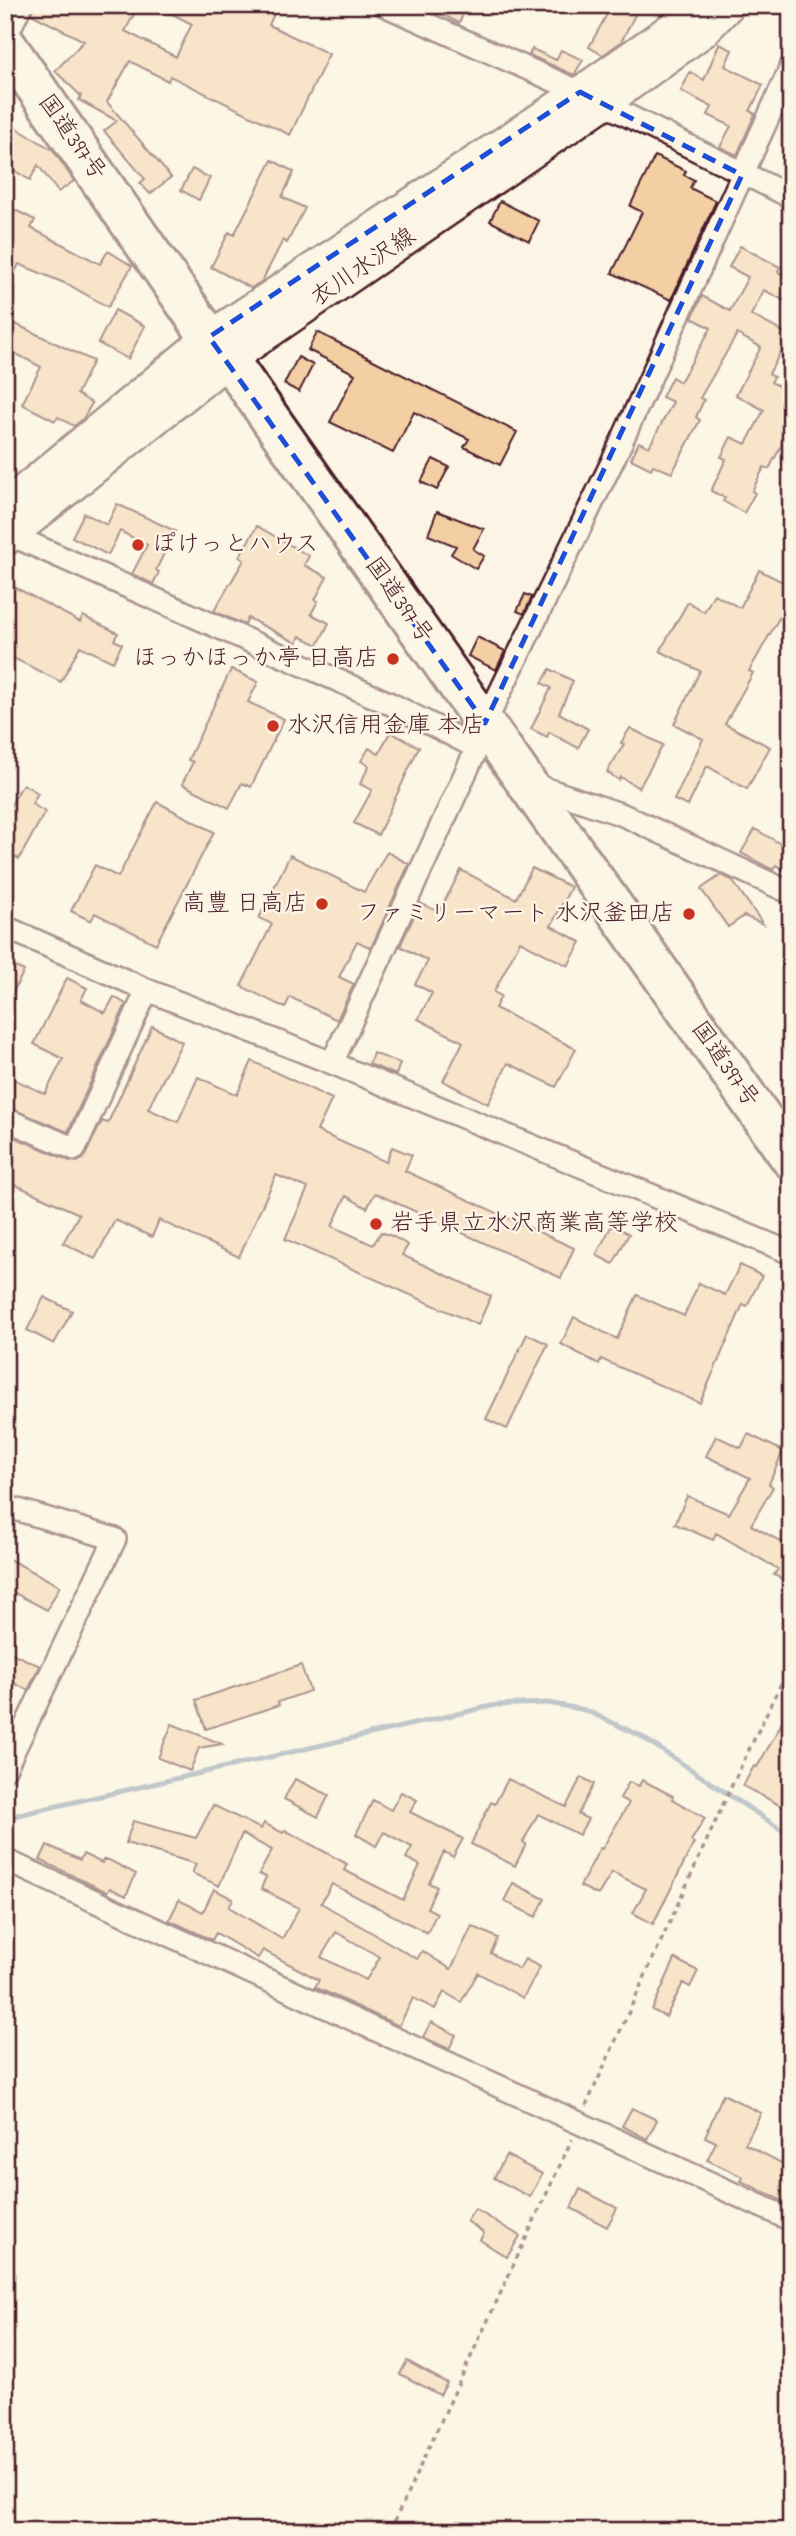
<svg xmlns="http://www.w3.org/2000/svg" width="796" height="2536" viewBox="0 0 796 2536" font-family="'Indie Flower','Klee One',sans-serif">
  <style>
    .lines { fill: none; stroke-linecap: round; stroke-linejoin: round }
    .stream { stroke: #7990a8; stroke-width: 5 }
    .building { fill: #f4cfa4; stroke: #4a1f2b; stroke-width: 2; fill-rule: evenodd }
    .street-casing { stroke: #4a1f2b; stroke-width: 26 }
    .secondary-casing { stroke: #4a1f2b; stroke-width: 35 }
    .highway-casing { stroke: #4a1f2b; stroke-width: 44 }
    .path { stroke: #4a1f2b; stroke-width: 3.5; stroke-dasharray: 5 5; stroke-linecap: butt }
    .street { stroke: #fcf5e5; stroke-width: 21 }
    .secondary { stroke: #fcf5e5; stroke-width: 30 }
    .highway { stroke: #fcf5e5; stroke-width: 38 }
    .marked { fill: none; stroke: #1d4ed8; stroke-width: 5; stroke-dasharray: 14 9; stroke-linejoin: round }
    .poi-dot { fill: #c8321e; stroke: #fcf5e5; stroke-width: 2.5 }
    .labels { text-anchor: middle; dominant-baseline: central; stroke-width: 5; stroke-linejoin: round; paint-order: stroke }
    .street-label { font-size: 24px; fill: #4a1f2b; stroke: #fcf5e5 }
    .poi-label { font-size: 24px; fill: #4a1f2b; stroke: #fcf5e5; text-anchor: start }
  </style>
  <rect width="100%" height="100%" fill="#fcf5e5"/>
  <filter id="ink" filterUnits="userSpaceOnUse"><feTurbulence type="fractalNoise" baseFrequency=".0143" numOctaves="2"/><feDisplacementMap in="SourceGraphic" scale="14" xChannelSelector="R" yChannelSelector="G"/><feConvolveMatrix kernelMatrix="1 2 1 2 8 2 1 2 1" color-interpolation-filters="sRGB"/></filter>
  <g filter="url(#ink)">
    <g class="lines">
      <path class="stream" d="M5,1818l491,-113 52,-2 37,7 54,25 152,101"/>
    </g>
    <path class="building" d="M34,5h105l-14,26 51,26 16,-33 -37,-19h100l19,9 -5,11 60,29 -39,81 -120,-59 -2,5 -38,-20 -23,41 64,75 -21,17 -10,-11 5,-4 -41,-48 13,-10 -38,-21 2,-4 -26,-25 29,-30 -53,-27z
      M424,5h44l-9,18z
      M612,5h28l-19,37 -18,13 -14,-8z
      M719,44l13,6 -7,16 38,19 -13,26 5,3 -18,41 -17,-8 11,-21 -23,-11 4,-8 -31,-16 9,-19 14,8z
      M532,49l24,11 5,-10 22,10 -9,15 -45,-20z
      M11,125l42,25 21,31 -16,11 -20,-27 -8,15 -25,-15v-31z
      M655,156l31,15 -2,4 10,5 -4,8 26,13 -45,99 -59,-27 30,-61 -12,-6z
      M272,160l22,12 -12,25 23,11 -18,35 -4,-3 -21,41 -11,7 -40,-21 18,-35 5,3z
      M192,169l18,9 -11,22 -18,-10z
      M500,201l39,20 -10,20 -39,-20z
      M15,210l20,10 -4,8 69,36 8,-13 24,15 -24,41 -39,-22 -50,-21 -14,27v-60z
      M740,246l40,21 -2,5 13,7v25l-27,-14 -13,25 40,21v18l-9,-5 -13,25 5,3 -3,5 20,10v35l-22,42 -5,-2 -12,24 3,2 -11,20 -21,-12 2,-3 -14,-7 15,-32 -5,-2 10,-20 15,7 18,-34 -28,-15 25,-48 -24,-13 -37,64 4,2 -8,17 4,3 -28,53 -19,-8 -2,4 -20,-10 8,-17 10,5 24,-45 -11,-5 10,-20 8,5 31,-54 -19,-10 10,-22 28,15 18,-34 -19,-10z
      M115,310l30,16 -17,33 -30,-16z
      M5,319l88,42 -16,33 15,9 -9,16 -9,7 -16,-9 -3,4 -33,-17 19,-37 -36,-19z
      M317,332l200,100 -17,33 -36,-18 5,-8 -55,-27 -21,41 -63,-31 25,-48 -47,-24z
      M298,357l15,8 -14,27 -15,-8z
      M433,459l16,8 -12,23 -16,-8z
      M117,504l58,27 -19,39 3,2 -6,12 -21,-10 15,-29 -27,-14 -12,24 -36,-18 12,-24 23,12z
      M437,511l47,18 -11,20 11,7 -8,13 -25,-15 5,-8 -28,-11z
      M257,526l52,30 -5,9 23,12 -12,23 3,1 -7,13 18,9 -11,22 -18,-9 -3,7 -49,-25 -3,7 -31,-14 30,-51 -5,-3z
      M759,570l32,16v11l-42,74 4,2 -28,51 45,23 -23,42 -40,-23 -19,40 -14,-6 29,-61 -29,-15 26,-53 -40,-20 28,-49 16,10 10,-18 26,14z
      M5,582l75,40 3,-6 35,17 -4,7 8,4 -9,18 -33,-16 -19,36 -56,-28z
      M525,594l7,3 -8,17 -7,-3z
      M477,637l28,14 -9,19 -28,-14z
      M231,669l27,13 -10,20 36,17 -33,68 -9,-4 -13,25 -47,-24 11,-22 -5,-2z
      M550,669l23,12 -14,32 29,16 -10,19 -29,-16 -2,5 -16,-8 20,-41 -9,-5z
      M630,728l33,17 -24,43 -18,-11 -2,3 -12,-8 17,-28 -3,-1z
      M390,732l29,15 -41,88 -24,-12 18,-33 -12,-6 9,-18 -8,-5 8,-13 10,6z
      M23,784l15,9 -6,11 13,8 -26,47 -14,-7v-37z
      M157,802l57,30 -58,112 -61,-31 -4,8 -20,-10 24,-46 23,12z
      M755,829l36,21v24l-15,-9 -3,5 -32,-17z
      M387,852l22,12 -38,84 -14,-7 -18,36 15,7 -17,36 -47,-23 -5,11 -44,-22 31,-62 -13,-6 31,-63 74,37z
      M532,868l39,19 -20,39 30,16 -13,24 -48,-25 -26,51 7,4 -6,12 81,41 -20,38 -48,-24 -20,41 -45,-23 20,-39 -45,-23 14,-26 -17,-9 13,-23 -28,-15 20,-43 19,9 22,-42 55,29z
      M721,875l11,5 31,44 -19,-8 -16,11 -27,-38z
      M5,962l19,9 -19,36z
      M67,978l20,10 -6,12 24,13 9,-16 12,7 -58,128 -63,-26v-31l40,19 18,-35 -29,-15z
      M152,1026l30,16 -34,67 30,13 20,-45 39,18 15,-34 80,38 -15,32 69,31 6,-15 20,8 -7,16 169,77 -13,30 -186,-85 -8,15 -21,-12 -14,30 41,19 8,-13 11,4 16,9 -6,10 89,41 -13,29 -193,-86 23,-51 -32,-13 -37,82 -80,-37 -7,17 -37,-17 -20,39 -32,-16 16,-29 -74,-34v-47l65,28 7,1 6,-3 19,-38 6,2z
      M373,1053l27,10 -4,12 -27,-11z
      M612,1225l17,9 -16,30 -17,-9z
      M740,1265l22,11 -15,30 -4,-2 -43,99 -99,-44 -2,5 -38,-20 13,-27 43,22 20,-44 47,21 15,-33 26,12z
      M44,1297l28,14 -18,33 -27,-14z
      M527,1334l21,10 -41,85 -21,-10z
      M748,1434l35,17 -14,33 4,3 -22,38 40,22v37l-17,-9 4,-6 -62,-36 -3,7 -38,-16 12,-28 42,18 21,-36 -44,-22 10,-20 25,12z
      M5,1557l55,29 -13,24 -42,-22z
      M5,1650l35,16 -12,24 -23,-11z
      M301,1665l9,26 -32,11 1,3 -73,24 -10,-29z
      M791,1705v106l-48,-25 11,-20 3,1 19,-33z
      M172,1724l50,20 -23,4 -9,23 -32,-13z
      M581,1777l13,7 -16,30 10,5 -9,16 -41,-21 -15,28 3,2 -11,22 -44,-22 20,-42 4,2 13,-25 58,28z
      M295,1779l34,16 -11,22 -34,-18z
      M642,1780l31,16 -1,3 33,19 -14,23 3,2 -41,81 -20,-11 13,-24 -34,-17 -14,23 -18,-9 20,-38 2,1 27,-46 -9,-5 9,-16 10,4z
      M401,1792l16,8 -7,12 53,27 -10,18 -9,-5 -15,31 8,4 -10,21 10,5 -10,20 -95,-49 -11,19 96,56 5,-8 29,18 21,-43 26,12 -7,15 28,16 6,-10 15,8 -17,31 -45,-25 -17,29 -17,-10 -9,17 -22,-11 -14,28 -84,-39 4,-7 -56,-30 -5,8 -42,-25 -4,7 -43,-20 10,-20 24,12 11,-23 19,10 -4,8 53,32 17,-31 -38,-19 5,-12 -7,-3 13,-24 -30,-16 -23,52 -27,-13 4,-9 -70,-21 7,-22 63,17 17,-33 48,24 3,-6 19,10 2,-3 62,34 -3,6 59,30 17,-35 -14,-7 6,-11 -28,-15 -8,14 -20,-12 17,-34 18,10zM336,1932l44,25 -14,23 -45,-23z
      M47,1845l33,15 3,-6 19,9 1,-3h6l27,14 -10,22 -16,-8 -3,4 -67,-32z
      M513,1883l32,16 -9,18 -32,-16z
      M675,1959l23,12 -8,16 -7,-4 -17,34 -14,-7z
      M431,2022l25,13 -7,14 -26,-12z
      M723,2094l38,19 -16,31 46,24v37l-50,-24 2,-4 -36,-17 9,-18 -11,-5z
      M632,2108l25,12 -10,19 -25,-13z
      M506,2155l36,19 -12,23 -36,-19z
      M580,2189l37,19 -10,19 -36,-19z
      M475,2209l45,27 -13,21 -27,-17 4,-7 -17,-12z
      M407,2361l40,22 -7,12 -40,-21z"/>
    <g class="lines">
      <defs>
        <path id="street" d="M384,5l196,87 211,105
          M5,39l16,-34
          M11,535l382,170 84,43
          M532,784l91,31 168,78
          M5,927l142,63 185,73 459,190
          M332,1063l145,-315 8,-25 130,-267 176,-389
          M5,1119l70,30 72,-159
          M5,1506l110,33 -110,230
          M5,1860l786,360"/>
        <path id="secondary" d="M5,506l204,-169 371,-245 106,-74 12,-13
          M5,540l224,-180 374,-256 100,-72 26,-27"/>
        <path id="highway" d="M5,43l204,294 20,23 562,799"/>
      </defs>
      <use href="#street" class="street-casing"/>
      <use href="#secondary" class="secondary-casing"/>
      <use href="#highway" class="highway-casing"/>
      <path class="path" d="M586,2106l146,-321 59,-122
        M390,2531l182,-392"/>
      <use href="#street" class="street"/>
      <use href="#secondary" class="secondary"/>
      <use href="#highway" class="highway"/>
    </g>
  </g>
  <path d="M0 0H796V2536H0ZM580,92l162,83 -257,548 -276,-386z" fill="#fcf5e5" fill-opacity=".55" fill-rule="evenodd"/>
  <path class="marked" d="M580,92l162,83 -257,548 -276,-386z"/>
  <g class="poi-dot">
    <circle cx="138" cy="545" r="7"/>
    <circle cx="393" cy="659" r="7"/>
    <circle cx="273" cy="726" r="7"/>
    <circle cx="322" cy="904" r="7"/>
    <circle cx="689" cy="914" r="7"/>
    <circle cx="376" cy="1224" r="7"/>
  </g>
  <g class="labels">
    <g class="street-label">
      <text transform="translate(71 138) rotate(55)">国道397号</text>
      <text transform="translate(364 268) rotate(-34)">衣川水沢線</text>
      <text transform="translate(398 601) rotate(55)">国道397号</text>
      <text transform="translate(724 1065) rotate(55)">国道397号</text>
    </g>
    <g class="poi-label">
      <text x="152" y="545">ぽけっとハウス</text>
      <text x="379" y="659" text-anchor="end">ほっかほっか亭 日高店</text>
      <text x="287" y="726">水沢信用金庫 本店</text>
      <text x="308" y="904" text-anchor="end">高豊 日高店</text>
      <text x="675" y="914" text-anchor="end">ファミリーマート 水沢釜田店</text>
      <text x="390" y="1224">岩手県立水沢商業高等学校</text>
    </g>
  </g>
  <rect width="796" height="2536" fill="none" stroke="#fcf5e5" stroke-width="28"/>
  <rect x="14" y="14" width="768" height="2508" fill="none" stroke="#4a1f2b" stroke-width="2.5" filter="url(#ink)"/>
</svg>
